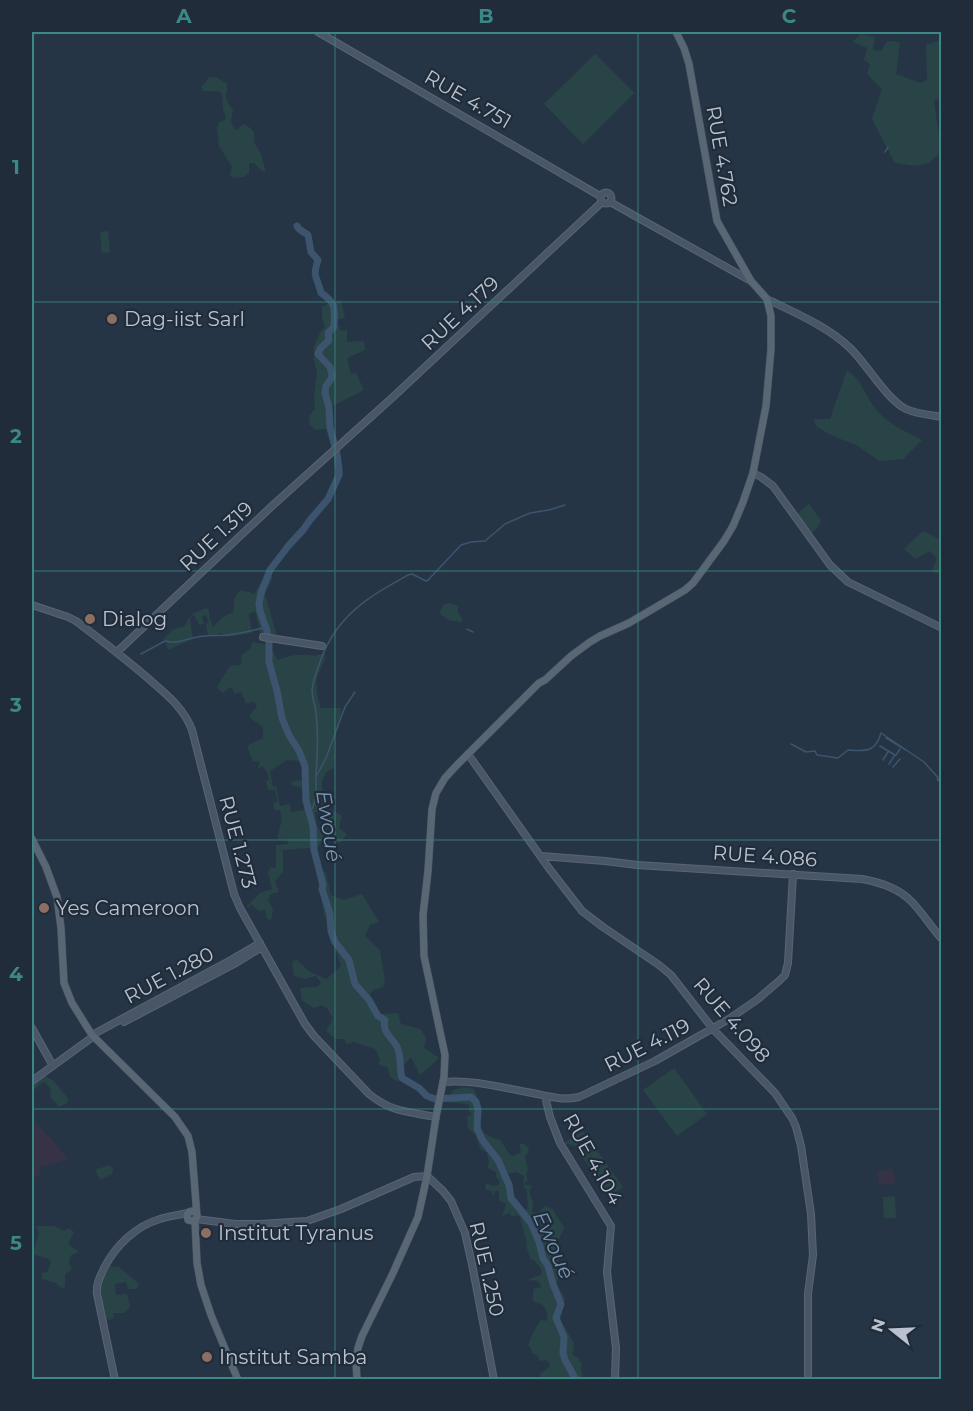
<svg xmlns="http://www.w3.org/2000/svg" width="973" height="1411" viewBox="0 0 973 1411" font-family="Montserrat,sans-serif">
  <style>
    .medical { fill: #353345 }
    .green { fill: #294446; fill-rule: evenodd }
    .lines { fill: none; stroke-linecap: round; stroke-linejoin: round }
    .stream { stroke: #3c546e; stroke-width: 1.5 }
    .river { stroke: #3c546e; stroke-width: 7 }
    .secondary-casing { stroke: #5a6572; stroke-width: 8 }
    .primary-casing { stroke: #45505e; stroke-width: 8 }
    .secondary { stroke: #495667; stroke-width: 6 }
    .primary { stroke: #596674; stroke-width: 7 }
    .grid { fill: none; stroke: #3a8986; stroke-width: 1.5; stroke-opacity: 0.55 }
    .education-dot { fill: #8d6e63; stroke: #202c3a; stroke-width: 2 }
    .labels { text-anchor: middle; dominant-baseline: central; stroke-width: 4.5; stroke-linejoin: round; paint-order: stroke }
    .street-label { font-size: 20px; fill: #b9c2ce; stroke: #202c3a }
    .poi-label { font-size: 20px; fill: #b9c2ce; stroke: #202c3a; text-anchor: start }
    .water-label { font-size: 21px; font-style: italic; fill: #7895b1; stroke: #202c3a }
    .neatline { fill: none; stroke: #3a8986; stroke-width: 2 }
    .grid-label { font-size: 20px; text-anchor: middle; font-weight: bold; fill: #3a8986 }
  </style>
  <rect width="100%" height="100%" fill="#263545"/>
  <path class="medical" d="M32,1118l37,41 -30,8 2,8 -9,4z
    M892,1168l4,15 -17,2 -2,-13z"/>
  <path class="green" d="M860,34l15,3 -2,13 8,1 6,-10 13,1 -4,32 24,9 7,-3 -1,-35 15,-5v54l-2,5 -5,2 7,51 -12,11 -14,3 -20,-3 -23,-44 10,-30 -15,-15 3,-10 -6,-4 3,-12 -14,-6z
    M595,54l39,39 -51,51 -39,-40z
    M216,77l11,7c1,5 -1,7 -1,12 0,5 4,10 7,14l-2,12 4,7 2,1 5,-5 3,-1c8,6 11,8 9,18l7,12 5,19 -5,-3 -7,-7h-5v10l-5,4 -12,1 -2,-4 2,-7 -13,-21 -2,-18 2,-5 6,-3 1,-4 -3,-6 -1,-16 -3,-3h-16l-2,-5 5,-4 2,-4z
    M108,231l2,21 -8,1 -2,-21z
    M341,300l4,18 -11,2v7l5,-1 2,5 6,-1v12l17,-1 1,9 -18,8 4,16 5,-1 8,17 -35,18 1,20 -15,2 -6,-6 1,-9 5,-7 -1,-13 3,-22 -3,-13v-14l6,-14 5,-5 -3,-10v-10l9,-5z
    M847,370c16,11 19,28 31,42 12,13 29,20 44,28l-19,19 -24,2 -21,-15 -25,-10 -16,-9 -4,-8h17z
    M809,504l12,16 -3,7 -7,7 -14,-20z
    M923,531l18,9v30l-5,4 -4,-4 5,-12 -7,-7 -15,8 -11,-10z
    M267,572l6,5 -8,17 12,42 -16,-2 -6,-23 -6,3 3,19 -26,4 -4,-4 -14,3 -2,-12 3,-2 -3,-7 -4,1 2,8 -5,1 -5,-10 -4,3v2l3,19 -25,11 -4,-12 10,-9 11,-3c4,-12 11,-14 22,-18l2,3v5l4,11 10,-10 10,-5c2,-11 -1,-15 8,-22l5,2 2,-1 6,3z
    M448,603l10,3v7l4,5v4c-8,0 -17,-2 -22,-9l3,-8z
    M254,642c4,2 9,1 13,3 5,3 8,11 11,15 7,-3 14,-5 21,-5 12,-1 13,3 26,-2 1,9 -6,16 -8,25 -2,8 1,22 4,30h20c1,11 -4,20 -6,30 -3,10 2,20 -1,30l-7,3c-9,14 -5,21 3,34l-4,11 -6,-4h-5l1,13 8,7 10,-2 -6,-14 2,-5h4l8,5 -3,12 8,6 -7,9c-14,-3 -16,-7 -24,7l5,20 5,3 5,22 13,5 18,-6 17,28 -9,3 -5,11 15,14 5,31 -2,6 -10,3 -4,7 9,17 20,-1 3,11 19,5 6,9 -2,10 14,9v2l-18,16 -9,-18 -8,9 -5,16 -8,-5 -2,-9 -10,-4 2,-5 -5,-10 -21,-7 -8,2 -2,-5h-8l-10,-8 7,-13 -6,-10 -5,-3 -8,3 -12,-7 -2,-13 17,-1 4,-4 -5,-7 -11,3 -11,-3 -2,-13 4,-4 14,13 16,7 11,-9 4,-4 -17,-52 -12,-65 -3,-1 -26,2v22l-8,9 4,11 -8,2 -3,5 5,11 -2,10 -4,-1 -2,-9 -6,1 -8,-7 -2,3h-3l14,-14 12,-4 -4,-17 2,-5 6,1v-23l12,-1 -1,-4 -10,-1 5,-20 -2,-9h-5l-2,-6 5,-3 -3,-11h-7l-2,-9 3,-1 -2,-8 -5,-6 -5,4 3,-8 -7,-1 -6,-15 16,-8v-11l-14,-10 8,-11 -3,-4 -8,1 -5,-11 -6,2 -4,-7 -9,6 -5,-6 13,-21 11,-1 1,-10 9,-7v-3zM287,760l14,1 2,5v14l-10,1 -2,4 12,3 1,22 -13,2 -1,-8 -10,2 -4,-20 -3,1 -3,-16z
    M674,1068l33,46 -30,22 -34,-46z
    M44,1076c13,4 15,13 24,22l-1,5 -8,4 -2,-1 1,-2c-6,-3 -9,-7 -7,-14l-6,-8 -5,2 -8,8v-8z
    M464,1087l10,2c2,4 4,9 5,14 2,21 -3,32 22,37 2,6 6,9 9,15l3,1 8,-4 -2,-9 5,1 5,4 -1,5 -3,4 3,12 -2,6 2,5 -4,3 2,3 2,-1 4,2 -3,4 4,12 -1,9 6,1 7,-7 7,3 12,18 -2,6 -7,12 5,7 -2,10 5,10c-11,13 -5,13 2,26l-5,21 14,24 -1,12 5,3 4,6 -1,5 2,10h-42l-1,-5 8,-6 2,-5 -4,-3 -6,1 -2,-5 -6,-3 -1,-4 -3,-4c3,-9 7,-17 13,-25l5,1c4,-6 0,-11 -3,-16l-8,-3 -2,-2v-11l8,-2 -1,-4 -5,-3 -4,1 -2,-2 12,-4 1,-5 -7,-9 -5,-2 -1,-6 -3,-6 1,-3 -7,-27 -3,-2 -6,2v-3l-2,-1 -7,3 4,-11 -1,-2 -6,-2v-9l-3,-2 -3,6 -1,-5 -6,-1 -1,-7 7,3 6,-1 2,-3 -4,-6v-4l-8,-4v-3l1,-3 -2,-10 -6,-2 -5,-12v-3l-8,-7 -1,-10 1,-2 4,-2 -3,-3v-6c-8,-3 -17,-1 -25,-4l1,-4 6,-3 2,-4zM516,1172l8,4v2c-1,4 -1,7 1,11h2c-1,7 2,14 0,21 -14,-4 -15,-21 -21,-32l1,-4z
    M583,1131l40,56 -14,9 -34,-50 -11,-3z
    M109,1165l4,4 -1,5 -11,5h-1l-5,-9z
    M895,1196l1,22h-12l-1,-21z
    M37,1226h18l9,5 5,-3 5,4 -6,12 11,8 -8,3 -2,7 3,8 -7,4v12l-2,2h-2l-5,-5 -14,-4 -1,-6 6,-1 4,-9 -2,-4 -17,-5v-5h2l5,-16 -3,-6z
    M108,1266l11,1 20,17 -2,5h-9l-2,-7 -11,2 1,11 11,-1 3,13 -6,6h-10l-1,6 -8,1c-6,-27 -10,-29 3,-54z"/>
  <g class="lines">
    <path class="stream" d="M885,152l3,-5
      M467,629l6,3
      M141,654l24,-13c10,3 18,-1 28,-3 11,-3 23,-2 34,-3 12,-1 25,-5 38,-7
      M886,738l20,12
      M791,744l15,8 9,-1 2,4 21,3 10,-8c18,1 27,3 33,-17l43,29 18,20
      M880,746l15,9 -6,9
      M896,755l4,-6
      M883,760l5,-8
      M893,767l7,-8
      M317,775l9,-17 19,-51 10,-15
      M937,779l5,5
      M310,812c8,-11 6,-26 6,-40 2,-20 2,-40 0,-60 -1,-7 -4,-15 -4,-22 1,-11 6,-21 9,-31 17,-45 48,-62 87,-84l4,-1 14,7 2,-1 33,-35 10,-3 14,-1 20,-17 25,-11 19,-3 16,-5"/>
    <path class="river" d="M297,226l2,3 9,6 3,17 7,8c-6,19 -1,15 3,33 17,11 13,17 13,34l-6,6 1,7 -9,9 -2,5 12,13 2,7 -1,5 -5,7 -1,7 4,15 1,20 7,26 2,16v5l-11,24 -18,21 -7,10 -14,15 -19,25 -9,23 -2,11 1,7 7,20 2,13v18l8,29 5,27 7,17 10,16 6,15 1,35 7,25 1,24 9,35 -1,4 8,25 1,17 4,11 14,18 6,24 14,16 9,16 7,4c-3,11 5,16 11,25 6,10 3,22 6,33l17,10 8,8 8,3 36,-2 5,5 2,7 -1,20 6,12 15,19 11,25 2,13 20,25 8,19 4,16 5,8 5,18 8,20 -5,14 8,19 -1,16 2,7 11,20"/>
    <defs>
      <path id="secondary" d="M318,32l282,164
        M600.5 198a5.5 5.5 0 1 1 11 0a5.5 5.5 0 1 1-11 0Z
        M610,202l141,79
        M767,299c28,14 60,27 83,49 16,15 37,52 56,61 11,5 24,6 36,8
        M753,473l8,4 12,9 57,79 18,17 94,46
        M32,605l36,12 8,4c25,19 50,38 74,59 16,14 34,28 42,50l42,164 6,14 65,116 9,12 55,58c22,18 40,18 67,23
        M263,637l59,9
        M117,652l155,-146 121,-109 209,-195
        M468,754l80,113 34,44 21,16 56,38 12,10 42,54 62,64 17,25 4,9 5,19 10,68 2,41 -5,39v86
        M541,856l64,5 32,4 225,14c17,3 36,9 49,22 11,11 20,26 31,38
        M124,1022l110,-58 28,-17
        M32,1028l21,38
        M92,1035l139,-75 29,-17
        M32,1081l62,-45
        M443,1082c30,-3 60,6 89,11 16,3 31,8 47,4l76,-36 74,-42 29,-20 21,-18 6,-6 3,-12 5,-89
        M545,1096l5,21 10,26 51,83 -4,46 9,76 -1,32
        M196,1219l39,5h25l47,-3 34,-12 73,-32 13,-1 16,15 8,10 14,32 7,31 22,116
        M115,1380l-18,-86c-1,-10 3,-17 7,-26 12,-23 32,-42 56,-49 9,-3 19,-4 28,-6"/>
      <path id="primary" d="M32,839l14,28 11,30 4,31 3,55 8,20 20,32 83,82 13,19 4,16 5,64 -1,3 -3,2 -5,-1 -1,-5 2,-3 4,-1 3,2
        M195,1221l2,42 4,22 10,30 27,65
        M357,1380l-1,-19 2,-13 4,-12 31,-63 25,-56 9,-41 9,-59 8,-40 1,-22 -21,-99 -1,-41 5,-44 4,-62 4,-16 9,-15 11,-12 83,-83 6,-3 26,-24 19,-14 10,-6 29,-13 56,-33 8,-7 31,-42 9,-15 10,-24 10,-29 13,-67 5,-57v-33l-4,-17 -16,-18 -34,-60 -28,-157 -5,-16 -8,-16"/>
    </defs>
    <use href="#secondary" class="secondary-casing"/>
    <use href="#primary" class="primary-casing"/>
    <use href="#secondary" class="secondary"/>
    <use href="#primary" class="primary"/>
  </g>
  <path class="grid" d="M335,32v1348M638,32v1348M32,302h910M32,571h910M32,840h910M32,1109h910"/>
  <g class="education-dot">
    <circle cx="112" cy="319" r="6"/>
    <circle cx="90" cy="619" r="6"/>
    <circle cx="44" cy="908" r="6"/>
    <circle cx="206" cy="1233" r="6"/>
    <circle cx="207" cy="1357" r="6"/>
  </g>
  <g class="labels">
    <g class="street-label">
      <text transform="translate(468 99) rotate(30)">RUE 4.751</text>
      <text transform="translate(722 156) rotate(80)">RUE 4.762</text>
      <text transform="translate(460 313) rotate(-43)">RUE 4.179</text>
      <text transform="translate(216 536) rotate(-43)">RUE 1.319</text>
      <text transform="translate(238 842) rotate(75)">RUE 1.273</text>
      <text transform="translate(765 856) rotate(4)">RUE 4.086</text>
      <text transform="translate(169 975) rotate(-28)">RUE 1.280</text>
      <text transform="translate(732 1020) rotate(49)">RUE 4.098</text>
      <text transform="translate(647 1045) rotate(-27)">RUE 4.119</text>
      <text transform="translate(593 1159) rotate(61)">RUE 4.104</text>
      <text transform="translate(487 1269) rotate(77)">RUE 1.250</text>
    </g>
    <g class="poi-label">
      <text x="124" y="319">Dag-iist Sarl</text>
      <text x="102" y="619">Dialog</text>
      <text x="56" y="908">Yes Cameroon</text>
      <text x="218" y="1233">Institut Tyranus</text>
      <text x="219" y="1357">Institut Samba</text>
    </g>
    <g class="water-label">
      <text transform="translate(329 826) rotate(81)">Ewoué</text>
      <text transform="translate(554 1245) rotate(66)">Ewoué</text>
    </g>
  </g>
  <rect width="973" height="1411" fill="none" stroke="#202c3a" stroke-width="66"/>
  <g transform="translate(892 1330) rotate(288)" stroke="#202c3a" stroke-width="4.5" paint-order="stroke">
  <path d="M0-4.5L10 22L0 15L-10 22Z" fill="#b9c2ce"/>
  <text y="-9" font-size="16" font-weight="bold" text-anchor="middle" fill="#b9c2ce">N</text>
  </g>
  <rect x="33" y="33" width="907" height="1345" class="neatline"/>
  <g class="grid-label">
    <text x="184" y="23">A</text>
    <text x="486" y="23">B</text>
    <text x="789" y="23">C</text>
    <text x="16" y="174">1</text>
    <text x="16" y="443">2</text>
    <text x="16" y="712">3</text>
    <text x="16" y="981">4</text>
    <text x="16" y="1250">5</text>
  </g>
</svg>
